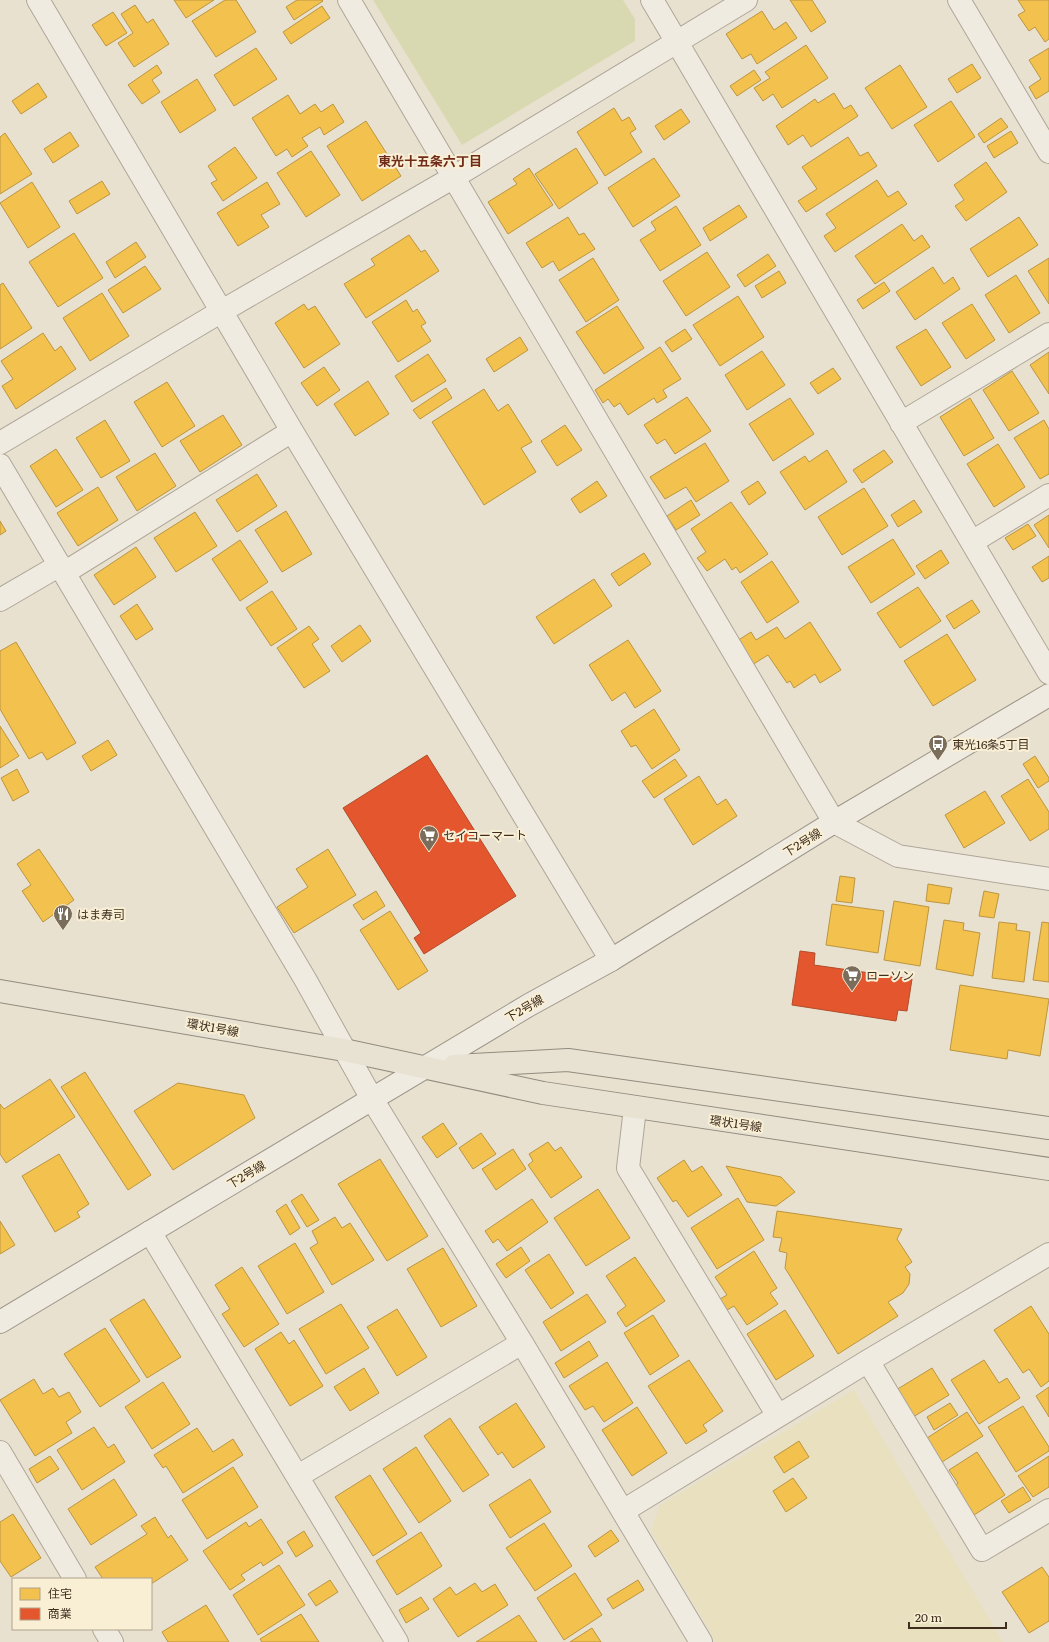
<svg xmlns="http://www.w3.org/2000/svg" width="1049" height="1642" viewBox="0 0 1049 1642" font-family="Literata,'Noto Sans JP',serif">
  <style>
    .farmland { fill: #e9e0bf }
    .green { fill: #d8d9b1 }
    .homes { fill: #f2c14e; stroke: #bc9540 }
    .shops { fill: #e4572e; stroke: #b24b29 }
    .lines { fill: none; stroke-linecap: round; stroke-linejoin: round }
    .street-casing { stroke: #aea698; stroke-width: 24 }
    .secondary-casing { stroke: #9d9588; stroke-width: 24 }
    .primary-casing { stroke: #938b7f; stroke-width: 24 }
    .street { stroke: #f0ebe1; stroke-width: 22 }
    .secondary { stroke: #f0ebe1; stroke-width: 22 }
    .primary { stroke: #e8e2d3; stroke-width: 22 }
    .labels { text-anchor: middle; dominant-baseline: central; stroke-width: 4; stroke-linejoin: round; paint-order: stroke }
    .poi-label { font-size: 12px; fill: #3f2e1e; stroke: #f9efd5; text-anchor: start }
    .street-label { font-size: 12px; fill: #3f2e1e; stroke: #f9efd5 }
    .neighbourhood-label { font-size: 13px; font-weight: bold; fill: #702b19; stroke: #f9efd5 }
  </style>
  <rect width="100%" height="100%" fill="#e8e1d0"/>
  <path class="farmland" d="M854,1390l149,252h-287l-65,-111 9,-26z"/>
  <path class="green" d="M373,0h250l12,19v22l-173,104z"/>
  <path class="homes" d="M174,0h40l-28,18z
    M225,0h11l20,32 -40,25 -24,-36z
    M297,0h25l1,1 -29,19 -8,-13z
    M790,0h22l14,22 -15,10z
    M1018,0h31v39l-4,3 -10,-15 -6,4 -11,-16 7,-4z
    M135,5l12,18 6,-4 16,25 -35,23 -16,-24 15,-10 -12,-19z
    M322,6l8,12 -39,26 -8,-12z
    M762,11l12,19 12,-8 11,16 -40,26 -6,-10 -9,5 -16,-25z
    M113,12l14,21 -21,13 -14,-21z
    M806,45l22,33 -46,30 -9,-14 -10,7 -9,-13 16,-10 -5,-6z
    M256,48l21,31 -43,27 -20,-31z
    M1049,48v43l-13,8 -7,-12 12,-8 -12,-19z
    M972,64l9,14 -24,15 -9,-14z
    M157,65l5,8 -10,7 8,12 -18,12 -14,-19z
    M900,65l27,42 -35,22 -27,-41z
    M754,70l7,10 -24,16 -7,-10z
    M197,79l19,31 -36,23 -19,-31z
    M38,83l9,14 -26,17 -9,-13z
    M834,93l10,16 7,-4 7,11 -47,31 -8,-12 -15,10 -12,-19 39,-27 3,4z
    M288,95l12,19 15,-10 6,8 12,-8 11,18 -20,13 -4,-8 -18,11 6,8 -16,11 -5,-8 -11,7 -24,-38z
    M951,101l24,36 -37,25 -24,-37z
    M614,108l8,13 7,-4 7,12 -6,4 12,19 -37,24 -28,-44z
    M681,109l9,13 -26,18 -9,-14z
    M1001,118l7,9 -24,16 -6,-9z
    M366,121l35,55 -39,25 -35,-55z
    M1011,131l7,12 -24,15 -7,-12z
    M70,132l9,14 -26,17 -9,-14z
    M5,133l27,41 -32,20v-57z
    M848,137l12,19 8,-4 9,14 -71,46 -8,-11 19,-12 -15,-22z
    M235,147l22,31 -34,23 -12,-18 6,-3 -9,-14z
    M576,148l22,35 -39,26 -24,-35z
    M311,151l29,44 -34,22 -29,-44z
    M654,158l26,38 -47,31 -25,-39z
    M986,162l21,30 -41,29 -11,-15 9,-6 -10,-15z
    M529,168l24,37 -45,29 -20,-32 29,-18 -4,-5z
    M877,180l11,17 10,-6 9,13 -72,48 -11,-16 12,-8 -10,-14z
    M102,181l8,13 -33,20 -8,-13z
    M32,182l28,45 -32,21 -28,-45z
    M267,182l13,22 -19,11 8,12 -31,19 -21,-33z
    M739,205l8,12 -37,24 -7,-13z
    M676,206l25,39 -41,26 -20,-31 16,-10 -5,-8z
    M568,217l11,18 5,-2 11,16 -36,22 -6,-10 -11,7 -16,-25z
    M1019,217l19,28 -50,32 -18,-28z
    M902,224l12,17 8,-6 8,12 -55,37 -20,-28z
    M74,233l29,45 -45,29 -29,-45z
    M409,235l12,17 4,-2 14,21 -73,47 -22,-34 31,-19 -4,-6z
    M136,242l10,15 -31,21 -9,-16z
    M707,252l23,35 -44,29 -23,-35z
    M768,254l8,12 -31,21 -8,-12z
    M593,258l26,42 -33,22 -27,-42z
    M1049,258v46l-21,-33z
    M145,266l16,23 -38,24 -15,-23z
    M933,267l11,17 9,-7 7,12 -45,31 -19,-28z
    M779,271l7,12 -24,15 -7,-12z
    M1016,275l24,38 -31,20 -24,-38z
    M884,282l6,9 -27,18 -6,-9z
    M3,283l29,45 -32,21v-64z
    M102,293l27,43 -39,25 -27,-43z
    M738,296l26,41 -44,29 -27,-41z
    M406,300l7,12 4,-3 9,14 -5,3 10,15 -33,21 -26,-40z
    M304,304l4,6 7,-4 25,38 -36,24 -29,-45z
    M972,304l23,36 -29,19 -24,-36z
    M617,306l27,42 -40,26 -28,-42z
    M685,329l7,10 -20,13 -7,-10z
    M926,329l25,38 -30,19 -25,-39z
    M43,333l12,18 6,-5 15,23 -60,40 -14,-23 11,-7 -12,-18z
    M520,337l8,13 -34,22 -8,-13z
    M660,347l21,32 -18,11 4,7 -10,6 -3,-5 -26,17 -8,-12 -6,4 -6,-8 -5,4 -8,-13z
    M762,351l23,34 -38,25 -22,-35z
    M1049,352v42l-19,-29z
    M428,354l18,27 -34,21 -17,-26z
    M324,367l16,23 -23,16 -16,-23z
    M833,368l8,11 -23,15 -8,-11z
    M1012,371l27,42 -30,18 -26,-41z
    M368,381l21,33 -34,22 -21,-32z
    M167,382l28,44 -33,21 -28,-45z
    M446,388l6,10 -32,21 -7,-9z
    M484,389l14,22 10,-7 24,38 -11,6 15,24 -52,33 -52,-83z
    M687,397l24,34 -36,23 -10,-15 -8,5 -13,-19z
    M790,398l24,36 -41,27 -24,-37z
    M970,398l24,40 -30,18 -24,-39z
    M223,415l19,30 -42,27 -20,-31z
    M105,420l25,41 -29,17 -25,-40z
    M1044,420l5,9v45l-9,5 -26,-41z
    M565,425l17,25 -25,16 -16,-25z
    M705,443l24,38 -33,21 -10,-15 -21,12 -15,-22z
    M998,444l27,43 -31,20 -27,-43z
    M56,449l27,41 -27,17 -26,-41z
    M827,450l20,32 -42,28 -25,-38 25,-16 4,6z
    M884,450l9,12 -31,21 -9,-13z
    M155,453l21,33 -39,25 -21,-34z
    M257,474l20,32 -40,26 -21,-32z
    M597,481l10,15 -27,17 -9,-14z
    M758,481l8,12 -17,12 -8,-13z
    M98,487l20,33 -40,26 -21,-33z
    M864,488l24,38 -46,29 -24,-38z
    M691,500l9,15 -24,15 -9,-14z
    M914,500l8,12 -24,15 -7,-12z
    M731,502l37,52 -28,19 -4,-6 -4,3 -7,-11 -18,12 -10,-13 9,-6 -15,-23z
    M286,511l26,43 -30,18 -27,-42z
    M195,512l22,34 -41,26 -22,-34z
    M1049,515v33l-15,-23z
    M0,521l6,10 -6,4z
    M1028,524l8,12 -23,14 -8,-12z
    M893,539l22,35 -44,29 -23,-36z
    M240,540l28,42 -28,19 -28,-42z
    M136,547l20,30 -42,28 -20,-30z
    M941,550l8,13 -24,16 -9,-13z
    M644,553l7,11 -32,22 -8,-12z
    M1049,556v22l-7,4 -10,-15z
    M772,561l27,41 -32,21 -26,-41z
    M594,579l18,27 -58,38 -18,-27z
    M918,587l23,34 -41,27 -23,-35z
    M272,591l25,38 -26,17 -25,-38z
    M972,600l8,12 -26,17 -8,-13z
    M137,604l16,25 -17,11 -16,-24z
    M810,622l31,48 -21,13 -5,-9 -21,14 -4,-7 -3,2 -19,-28 -16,10 -15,-24 14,-9 5,8 21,-13 8,12z
    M360,625l11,16 -29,21 -11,-16z
    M309,626l10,13 -7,5 18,27 -26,17 -27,-40z
    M947,634l29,46 -43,26 -29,-45z
    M628,640l33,51 -26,17 -10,-16 -13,9 -23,-36z
    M16,642l60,101 -29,17 -5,-8 -13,7 -29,-50v-58z
    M654,709l26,41 -28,19 -16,-24 -5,2 -10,-16z
    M0,726l19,30 -19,12z
    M108,740l9,15 -26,16 -9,-15z
    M1035,756l14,22v3l-11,7 -15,-24z
    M675,759l12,17 -33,22 -12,-17z
    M17,769l12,23 -16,9 -12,-23z
    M699,776l18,29 9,-6 11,17 -44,29 -29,-46z
    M1028,779l21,33v17l-19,12 -29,-45z
    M985,791l20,32 -41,25 -19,-33z
    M39,849l35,51 -31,22 -21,-31 9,-6 -14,-21z
    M328,849l28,46 -62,38 -17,-26 31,-20 -12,-18z
    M840,876l15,2 -3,25 -16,-2z
    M928,884l24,4 -3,16 -23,-3z
    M376,891l9,15 -22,14 -10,-15z
    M984,891l15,3 -5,24 -15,-2z
    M894,901l35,6 -9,59 -36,-6z
    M832,904l52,7 -6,42 -52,-8z
    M390,911l38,60 -30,19 -38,-60z
    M944,920l20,3 -1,7 17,3 -7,43 -37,-7z
    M999,922l18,2 -1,6 14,2 -6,50 -32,-4z
    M1042,922l7,1v59l-16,-2z
    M960,985l89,14 -9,57 -32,-6 -1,9 -57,-9z
    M85,1072l66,103 -23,15 -67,-103z
    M50,1079l25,38 -69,46 -6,-9v-50l4,5z
    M178,1083l66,12 11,23 -82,52 -39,-59z
    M443,1123l14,21 -20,14 -15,-21z
    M481,1133l15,21 -23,15 -14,-21z
    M548,1142l7,9 6,-4 21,30 -31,21 -23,-33 5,-4 -4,-7z
    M513,1149l13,20 -30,21 -14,-21z
    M59,1154l30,50 -12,8 3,5 -25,15 -33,-56z
    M380,1159l48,77 -41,25 -49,-77z
    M684,1160l8,12 10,-6 20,29 -34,22 -12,-17 -3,2 -16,-24z
    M726,1166l55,11 14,15 -19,14 -29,-4z
    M598,1189l32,49 -44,28 -32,-48z
    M302,1194l17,26 -12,7 -16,-26z
    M738,1198l26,42 -47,29 -26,-41z
    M532,1199l16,23 -41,29 -9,-12 -5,4 -8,-12z
    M286,1204l14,24 -10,7 -14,-24z
    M777,1211l125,18 -5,10 15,23 -7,5 5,7 -1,10 -6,9 -15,9 10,14 -60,38 -53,-86 2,-15 -8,-2 3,-13 -9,-1z
    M335,1217l7,11 8,-5 24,37 -42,25 -22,-37 8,-5 -6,-12z
    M0,1221l15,24 -15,9z
    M295,1243l29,49 -37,22 -29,-48z
    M521,1247l9,14 -24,17 -10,-14z
    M443,1248l34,58 -36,21 -34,-58z
    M754,1251l23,37 -7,5 8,11 -31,21 -13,-19 -7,4 -7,-11 7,-4 -12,-18z
    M549,1254l25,39 -23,16 -26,-39z
    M635,1257l30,44 -39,26 -9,-14 9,-7 -20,-30z
    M242,1267l37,57 -35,23 -22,-33 8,-5 -15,-24z
    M587,1294l19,28 -45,29 -18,-29z
    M144,1299l37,58 -34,21 -37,-58z
    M341,1304l28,44 -43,26 -27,-45z
    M1031,1306l18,28v47l-8,6 -12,-18 -6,4 -29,-43z
    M397,1309l30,48 -30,19 -30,-49z
    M785,1310l29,46 -38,24 -29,-46z
    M653,1315l26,41 -29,19 -26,-42z
    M105,1328l35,53 -40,26 -36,-53z
    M281,1332l8,12 5,-4 29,46 -33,20 -35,-57z
    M589,1341l9,15 -34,22 -9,-15z
    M689,1360l34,51 -20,14 4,6 -21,13 -38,-58z
    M984,1360l15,23 8,-5 13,20 -41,26 -28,-44z
    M607,1362l26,41 -29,19 -11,-16 -8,4 -16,-24z
    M364,1368l15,25 -29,18 -16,-24z
    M932,1368l17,27 -36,22 -17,-27z
    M34,1379l9,15 10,-6 6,9 10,-5 12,20 -15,10 6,11 -37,23 -35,-56z
    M163,1382l27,42 -38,25 -27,-42z
    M1049,1387v30l-13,-21z
    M516,1403l29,44 -32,21 -11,-16 -4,3 -19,-28z
    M950,1403l8,12 -24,15 -7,-13z
    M1023,1406l26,41v4l-33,21 -28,-45z
    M637,1407l30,46 -35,23 -30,-46z
    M967,1412l16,24 -41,26 -15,-24z
    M450,1418l39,57 -26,17 -39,-56z
    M94,1427l14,21 6,-4 11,18 -43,28 -25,-40z
    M197,1428l16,24 20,-13 10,16 -60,38 -17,-27 -3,2 -9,-13z
    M799,1441l10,16 -25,16 -10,-16z
    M416,1447l35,54 -32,22 -36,-54z
    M977,1452l28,43 -34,22 -19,-29 6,-5 -9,-13z
    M50,1456l9,13 -22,14 -8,-14z
    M1049,1456v31l-16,10 -15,-21z
    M233,1467l25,40 -51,32 -25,-39z
    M370,1475l37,59 -34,22 -38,-59z
    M793,1478l14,20 -21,14 -13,-21z
    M114,1479l23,36 -46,30 -23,-36z
    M530,1479l21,33 -41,26 -21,-33z
    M1023,1487l8,13 -22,13 -8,-12z
    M13,1514l28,44 -30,19 -11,-16v-39z
    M155,1517l13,21 3,-3 17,25 -37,24v-5h-48l-8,-12 52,-33 -6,-8z
    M261,1519l22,34 -20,13 -2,-4 -20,13 4,5 -15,10 -27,-39 43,-29 3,5z
    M544,1523l28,43 -37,25 -29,-43z
    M611,1530l8,11 -24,16 -7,-11z
    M304,1531l9,15 -17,11 -9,-15z
    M421,1532l21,34 -45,29 -21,-34z
    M279,1565l26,40 -47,30 -25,-40z
    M1042,1567l7,10v44l-20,12 -27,-41z
    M575,1573l27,42 -38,25 -27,-42z
    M330,1580l8,12 -22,14 -8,-12z
    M638,1580l6,10 -31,19 -6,-10z
    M475,1583l7,9 13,-8 13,21 -50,32 -25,-38 17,-12 6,8z
    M421,1597l8,12 -23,14 -7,-13z
    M206,1605l23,37h-61l-6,-10z
    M301,1614l18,28h-57l-2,-3z
    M519,1615l18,27h-61z
    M592,1628l9,14h-31z"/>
  <path class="shops" d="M427,755l89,141 -92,58 -10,-16 7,-5 -78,-125z
    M800,951l15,2 -1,12 98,14 -5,32 -9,-1 -2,11 -104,-16z"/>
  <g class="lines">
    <defs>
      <path id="street" d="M38,0l254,431 319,529
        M349,0l485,822 64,34 151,23
        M652,0l397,673
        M959,0l90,152
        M901,423l148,-89
        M0,443l222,-132 232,-134 292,-177
        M0,465l305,514 67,120 150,244 179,299
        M972,542l77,-47
        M64,573l228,-142
        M0,600l60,-35
        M635,1108l-7,60 150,248
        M150,1232l247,410
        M868,1361l114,189 67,-40
        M0,1452l75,127
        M298,1476l224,-133
        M623,1511l245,-150 181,-107
        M104,1629l8,13"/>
      <path id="secondary" d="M0,1322l529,-317 82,-45 223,-138 215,-127"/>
      <path id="primary" d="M0,991l344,59 199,43 506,76
        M454,1066l114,-6 481,68"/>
    </defs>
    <use href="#street" class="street-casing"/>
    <use href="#secondary" class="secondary-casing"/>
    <use href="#primary" class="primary-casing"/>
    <use href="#street" class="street"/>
    <use href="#secondary" class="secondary"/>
    <use href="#primary" class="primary"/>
  </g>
  <defs>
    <symbol id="bus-pin" viewBox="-11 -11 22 30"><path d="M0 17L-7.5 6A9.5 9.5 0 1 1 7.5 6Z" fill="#7a6d5c" stroke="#f9efd5"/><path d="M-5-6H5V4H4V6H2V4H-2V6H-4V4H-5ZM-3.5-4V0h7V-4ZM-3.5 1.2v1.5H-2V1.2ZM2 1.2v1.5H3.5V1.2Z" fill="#fff"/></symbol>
    <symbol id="supermarket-pin" viewBox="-11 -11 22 30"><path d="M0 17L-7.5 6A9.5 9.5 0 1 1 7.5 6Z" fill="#7a6d5c" stroke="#f9efd5"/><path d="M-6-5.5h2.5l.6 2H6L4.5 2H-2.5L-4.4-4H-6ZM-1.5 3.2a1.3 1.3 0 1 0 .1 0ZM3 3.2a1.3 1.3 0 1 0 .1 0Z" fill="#fff"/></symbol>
    <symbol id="restaurant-pin" viewBox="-11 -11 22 30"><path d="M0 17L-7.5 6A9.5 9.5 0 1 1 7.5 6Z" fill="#7a6d5c" stroke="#f9efd5"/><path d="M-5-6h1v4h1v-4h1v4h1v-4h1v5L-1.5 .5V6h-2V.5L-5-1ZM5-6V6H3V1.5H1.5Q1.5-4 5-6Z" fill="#fff"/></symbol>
  </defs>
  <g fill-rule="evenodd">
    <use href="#bus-pin" x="927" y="733" width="22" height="30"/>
    <use href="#supermarket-pin" x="418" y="824" width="22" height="30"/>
    <use href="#restaurant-pin" x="52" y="903" width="22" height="30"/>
    <use href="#supermarket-pin" x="841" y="964" width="22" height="30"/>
  </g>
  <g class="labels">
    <g class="poi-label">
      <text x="952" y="744">東光16条5丁目</text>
      <text x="443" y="835">セイコーマート</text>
      <text x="77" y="914">はま寿司</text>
      <text x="866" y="975">ローソン</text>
    </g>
    <g class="street-label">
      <text transform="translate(802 842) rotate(-32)">下2号線</text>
      <text transform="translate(524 1008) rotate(-30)">下2号線</text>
      <text transform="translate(213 1027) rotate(10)">環状1号線</text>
      <text transform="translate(736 1123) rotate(8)">環状1号線</text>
      <text transform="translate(246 1174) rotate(-31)">下2号線</text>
    </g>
    <g class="neighbourhood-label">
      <text x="430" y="160">東光十五条六丁目</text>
    </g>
  </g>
  <rect x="12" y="1578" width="140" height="52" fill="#f9efd5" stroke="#afa28c"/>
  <rect x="20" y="1588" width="20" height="12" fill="#f2c14e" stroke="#afa28c"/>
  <text x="48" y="1598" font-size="12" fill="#3f2e1e">住宅</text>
  <rect x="20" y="1608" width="20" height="12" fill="#e4572e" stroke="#afa28c"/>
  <text x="48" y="1618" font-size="12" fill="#3f2e1e">商業</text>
  <path d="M909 1622v6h97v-6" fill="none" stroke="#3f2e1e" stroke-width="2"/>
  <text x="915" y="1622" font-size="12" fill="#3f2e1e" stroke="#f9efd5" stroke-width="3" paint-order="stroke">20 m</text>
</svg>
